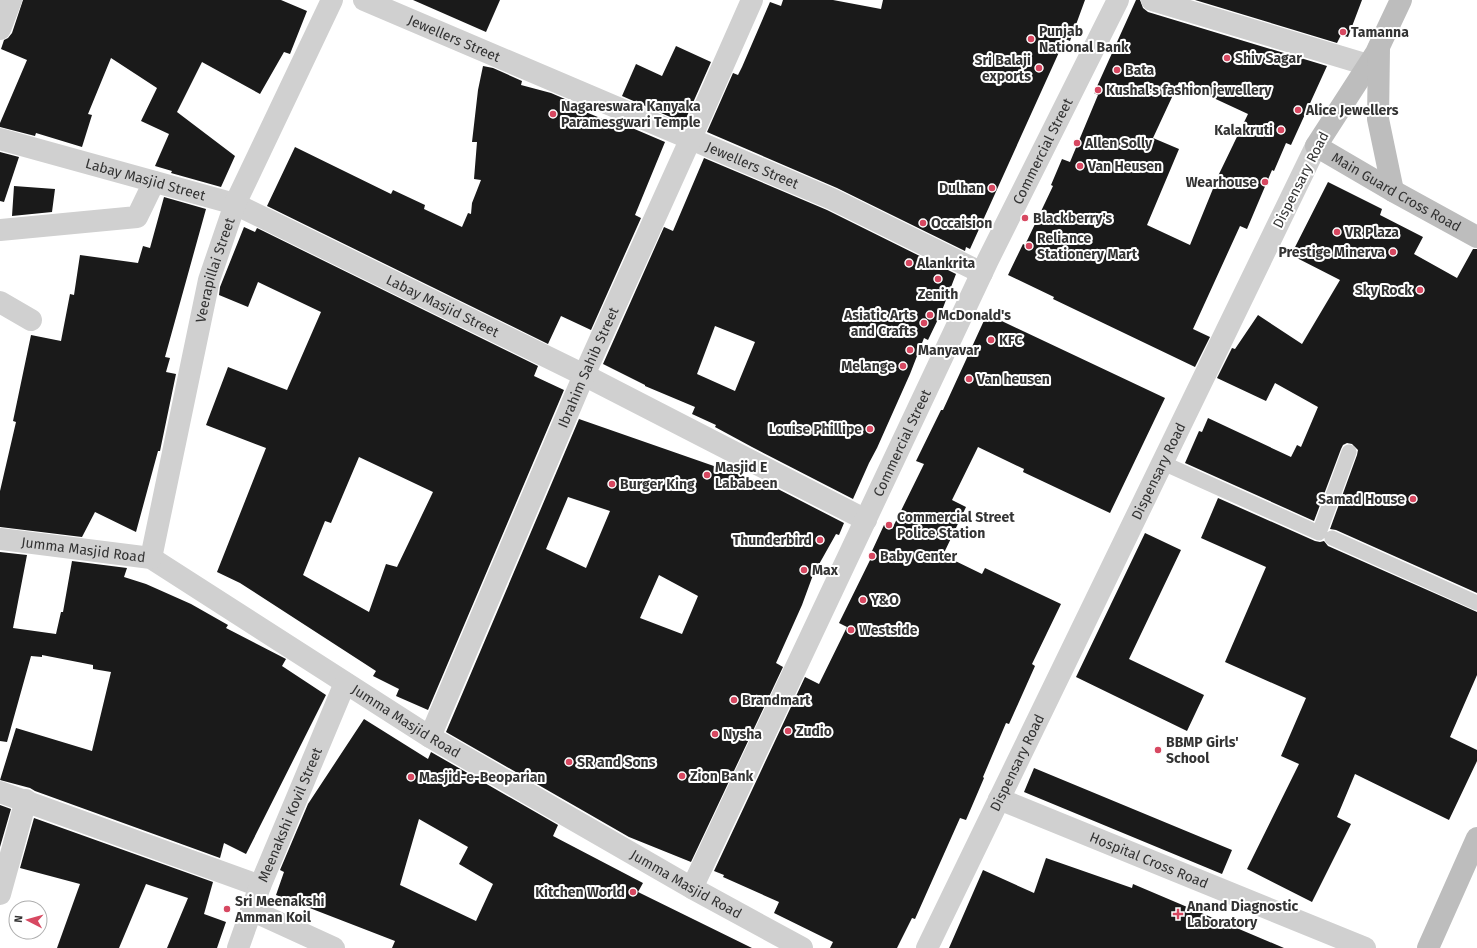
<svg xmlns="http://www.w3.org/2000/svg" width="1477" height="948" viewBox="0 0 1477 948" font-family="'Fira Sans',sans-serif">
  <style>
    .building { fill: #1a1a1a; fill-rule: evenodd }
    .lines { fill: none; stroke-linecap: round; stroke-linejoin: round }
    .lane { stroke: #d0d0d0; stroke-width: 15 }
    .street { stroke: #d0d0d0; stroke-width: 22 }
    .secondary { stroke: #bdbdbd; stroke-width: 22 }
    .poi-dot { fill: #d74861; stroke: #fff; stroke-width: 1.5 }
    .labels { text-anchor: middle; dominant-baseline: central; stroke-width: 4; stroke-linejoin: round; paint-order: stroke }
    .poi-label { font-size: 14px; font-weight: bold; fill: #333; stroke: #fff; text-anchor: start }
    .street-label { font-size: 14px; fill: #333; stroke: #fff }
  </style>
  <rect width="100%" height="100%" fill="#fff"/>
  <path class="building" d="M23,0h258l26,11 -17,43 -6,-2 -24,42 -58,-32 -25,50 58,44 -14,31 -50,-14 1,-2 -17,-5 14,-32 -28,-13 16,-33 -46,-30 -23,56 4,1 -10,32 -46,-14 -1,3 -35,-9v-4l27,-63 -26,-11 3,-9 4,-2 4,-5z
    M413,0h87l-14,32z
    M783,0h50l48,9 2,-9h202l-15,41 -5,-2 -95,210 -4,-2 -1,4 -128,-63 -130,-56 26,-59 5,2 4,-8 28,-65 11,4z
    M1136,0h4l3,8 5,4 179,54 -36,79 -5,-2 -12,28 -2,-1 -25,59 -7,-3 -47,103 17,8 -15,30 -142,-68 1,-2 -46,-22 15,-31 2,1 28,-59 -2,-1 11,-26 8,3 28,-67 -4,-2zM1179,82l69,32 -29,60 -29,71 -43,-20 32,-76 -26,-11z
    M1195,0h167l-14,37 -7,-2 -4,8z
    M676,46l35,16 -27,61 -62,-27 14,-32 26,12z
    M483,66l10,2 29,13 -1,4 30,8 21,9 -1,4 39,16 1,-3 54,23 -30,73 6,3 -50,112 -30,-14 -13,28 -281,-138 28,-59 96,47 2,-4 32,15 -1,4 38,18 6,-14 3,1 1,-11 9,-23 -7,-1 3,-37h-5l6,-52z
    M0,152l19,5 -15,45 -4,-1z
    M704,158l123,52 129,64 -15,39 -13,27 -4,-2 -14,36 -33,74 -8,15 -16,36 -101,-52 -37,-20 1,-2 -24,-11 3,-7 -50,-21v-1l-42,-21 61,-137 9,4zM715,326l40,16 -20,49 -38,-17z
    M1328,182l54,27 -2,6 43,22 -9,17 43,24 16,-29h4v344l-141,-63 -6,-1 27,-74 1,-5 -6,-6 -5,-1 -4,2 -2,4 -27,72 -129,-58 14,-32 3,1 6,-14 83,39 6,-12 4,2 17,-40 -43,-24 -9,18 -49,-23 15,-30 3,1 23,-34 44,29 38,-64 -49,-25z
    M14,186l41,3 -3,23 -40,4z
    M164,197l42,12 -41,148 5,1 -4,14 10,2 -16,77h-2l-22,81 -41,-20 -13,25 -82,-10v-36l16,-69 -3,-1 18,-86 30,6 9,-47 4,1 6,-40 58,8 5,-17 7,2z
    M244,227l11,5 2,-4 281,138 -4,10 30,14 -136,320 -32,-14 3,-7 -26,-13 3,-5 -136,-88 -23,-11 49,-124 -60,-23 22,-58 59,23 34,-78 -63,-30 -10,25 -29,-12 1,-8zM359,457l74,35 -36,75 -11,-3 -17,48 -66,-37 22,-54 6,2z
    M987,314l178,84 -55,115 -87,-41 1,-3 -46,-22 -26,53 14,7 -23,48 39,19 3,-6 76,36 -29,60 3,2 -26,58 -3,-1 -23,54 1,1 -18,42 -6,-2 -45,101 -3,-1 -15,30h-67l3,-6 -59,-29 5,-11 -56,-25 1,-2 -10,-4 91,-194 14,7 28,-57 -8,-4 35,-71 -2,-1 12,-26 8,4 32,-65 -8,-3 25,-51h2z
    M579,419l195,68 70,36 -5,12 -3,-1 -23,41 -11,30 -26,58 7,4 -92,195 -62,-25 -183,-105zM568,497l42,14 -24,57 -40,-19zM659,575l39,21 -16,38 -42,-16z
    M1218,498l97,43 5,1 4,-1 4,5 149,66v63l-27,62 27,13v11l-28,59 -94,-46 -18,43 14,7 -39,78 -65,-33 52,-105 -18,-8 25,-58 -81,-36 41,-95 -65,-29z
    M1145,533l36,17 -52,109 75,36 -17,36 -111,-54z
    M0,552l27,3 -14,73 43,6 5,-22h2l9,-51 55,7 -3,9 22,7 45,20 37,21 -2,3 60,31 -4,7 44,29 -80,159 -22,-11 -4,15 -185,-67 -5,-3 -30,-8 16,-52 76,23 19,-79 -18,-3v-4l-51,-10v2l-11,-1 -24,86 -7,-1z
    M364,719l64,40 3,-7 127,73 -5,11 90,47 -5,9 114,56h-360l3,-7 -119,-46 8,-23 -4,-2 28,-66zM419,819l49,28 -9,17 34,20 -17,37 -76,-36z
    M1034,768l198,82 -10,24 -198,-82z
    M0,805l11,4 -11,38z
    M34,818l179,64 -9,32 22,8 -9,26h-50l21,-50 -42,-14 -27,64h-62l23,-64 -60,-16z
    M1046,858l86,30 1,-4 151,64h-335l34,-78 51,23z"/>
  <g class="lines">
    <path class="lane" d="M1163,463l156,70 30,-81
      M1332,538l145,65"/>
    <g class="street">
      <path id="s1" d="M364,0l468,199 150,74"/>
      <path d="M1152,0l216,65"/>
      <path d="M0,29l11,-29"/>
      <path id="s2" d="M0,139l235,65 349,171 282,145"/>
      <path d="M0,230l137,-13 17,-35"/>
      <path d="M0,302l31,18"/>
      <path id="s3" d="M0,539l151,19 279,179 262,151 110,60"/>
      <path id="s4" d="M151,558l58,-278 26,-76 97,-204"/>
      <path id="s5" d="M430,737l154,-362 107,-237 61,-138"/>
      <path d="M0,792l260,94"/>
      <path id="s6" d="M999,799l366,149"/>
      <path id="s7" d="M692,888l296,-628 130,-260"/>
      <path d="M0,894l26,-94"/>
      <path d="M251,910l83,38"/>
      <path id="s8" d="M238,948l22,-62 85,-203"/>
      <path id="s9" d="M927,948l389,-802"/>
    </g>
    <g class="secondary">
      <path id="s10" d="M1401,0l-25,53 -60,93 77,45 84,46"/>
      <path d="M1379,48l-1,71 15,72"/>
      <path d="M1428,948l49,-110"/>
    </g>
  </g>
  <g class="poi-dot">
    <circle cx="1343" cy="32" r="4"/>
    <circle cx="1031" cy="39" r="4"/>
    <circle cx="1227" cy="58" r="4"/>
    <circle cx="1039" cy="68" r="4"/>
    <circle cx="1117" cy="70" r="4"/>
    <circle cx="1098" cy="90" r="4"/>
    <circle cx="1298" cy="110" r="4"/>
    <circle cx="553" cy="114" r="4"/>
    <circle cx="1281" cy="130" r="4"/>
    <circle cx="1077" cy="143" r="4"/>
    <circle cx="1080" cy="166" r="4"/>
    <circle cx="1265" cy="182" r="4"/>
    <circle cx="992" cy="188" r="4"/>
    <circle cx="1025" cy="218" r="4"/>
    <circle cx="923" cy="223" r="4"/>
    <circle cx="1337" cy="232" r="4"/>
    <circle cx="1029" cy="246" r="4"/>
    <circle cx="1393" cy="252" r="4"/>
    <circle cx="909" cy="263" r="4"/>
    <circle cx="938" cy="279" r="4"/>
    <circle cx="1420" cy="290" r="4"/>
    <circle cx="930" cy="315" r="4"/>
    <circle cx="924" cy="323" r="4"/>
    <circle cx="991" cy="340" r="4"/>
    <circle cx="910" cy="350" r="4"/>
    <circle cx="903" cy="366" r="4"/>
    <circle cx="969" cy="379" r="4"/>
    <circle cx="870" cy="429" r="4"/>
    <circle cx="707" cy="475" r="4"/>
    <circle cx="612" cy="484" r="4"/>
    <circle cx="1413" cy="499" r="4"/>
    <circle cx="889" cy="525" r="4"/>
    <circle cx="820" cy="540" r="4"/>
    <circle cx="872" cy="556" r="4"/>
    <circle cx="804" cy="570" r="4"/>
    <circle cx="863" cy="600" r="4"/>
    <circle cx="851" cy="630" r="4"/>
    <circle cx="734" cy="700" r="4"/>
    <circle cx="788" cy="731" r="4"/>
    <circle cx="715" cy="734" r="4"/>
    <circle cx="1158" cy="750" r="4"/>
    <circle cx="569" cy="762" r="4"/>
    <circle cx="682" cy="776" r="4"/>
    <circle cx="411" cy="777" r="4"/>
    <circle cx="633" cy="892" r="4"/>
    <circle cx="227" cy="909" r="4"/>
    <path d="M1176 908h4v4h4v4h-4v4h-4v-4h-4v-4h4z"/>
  </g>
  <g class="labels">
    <g class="poi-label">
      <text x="1039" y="31">Punjab<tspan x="1039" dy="16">National Bank</tspan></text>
      <text x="1351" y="32">Tamanna</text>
      <text x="1235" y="58">Shiv Sagar</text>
      <text x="1031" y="60" text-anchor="end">Sri Balaji<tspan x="1031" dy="16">exports</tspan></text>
      <text x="1125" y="70">Bata</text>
      <text x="1106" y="90">Kushal's fashion jewellery</text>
      <text x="561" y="106">Nagareswara Kanyaka<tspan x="561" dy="16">Paramesgwari Temple</tspan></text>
      <text x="1306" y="110">Alice Jewellers</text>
      <text x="1273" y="130" text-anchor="end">Kalakruti</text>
      <text x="1085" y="143">Allen Solly</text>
      <text x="1088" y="166">Van Heusen</text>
      <text x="1257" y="182" text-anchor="end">Wearhouse</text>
      <text x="984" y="188" text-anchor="end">Dulhan</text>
      <text x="1033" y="218">Blackberry's</text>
      <text x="931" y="223">Occaision</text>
      <text x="1345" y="232">VR Plaza</text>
      <text x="1037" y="238">Reliance<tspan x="1037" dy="16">Stationery Mart</tspan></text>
      <text x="1385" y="252" text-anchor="end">Prestige Minerva</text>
      <text x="917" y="263">Alankrita</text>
      <text x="1412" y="290" text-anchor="end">Sky Rock</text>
      <text x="938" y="294" text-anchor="middle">Zenith</text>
      <text x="916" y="315" text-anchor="end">Asiatic Arts<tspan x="916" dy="16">and Crafts</tspan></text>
      <text x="938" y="315">McDonald's</text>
      <text x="999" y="340">KFC</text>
      <text x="918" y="350">Manyavar</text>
      <text x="895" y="366" text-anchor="end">Melange</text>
      <text x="977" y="379">Van heusen</text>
      <text x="862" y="429" text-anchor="end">Louise Phillipe</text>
      <text x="715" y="467">Masjid E<tspan x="715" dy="16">Lababeen</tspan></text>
      <text x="620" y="484">Burger King</text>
      <text x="1405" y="499" text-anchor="end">Samad House</text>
      <text x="897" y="517">Commercial Street<tspan x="897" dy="16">Police Station</tspan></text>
      <text x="812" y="540" text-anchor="end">Thunderbird</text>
      <text x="880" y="556">Baby Center</text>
      <text x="812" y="570">Max</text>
      <text x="871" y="600">Y&amp;O</text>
      <text x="859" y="630">Westside</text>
      <text x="742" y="700">Brandmart</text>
      <text x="796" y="731">Zudio</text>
      <text x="723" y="734">Nysha</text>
      <text x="1166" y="742">BBMP Girls'<tspan x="1166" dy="16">School</tspan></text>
      <text x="577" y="762">SR and Sons</text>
      <text x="690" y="776">Zion Bank</text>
      <text x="419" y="777">Masjid-e-Beoparian</text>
      <text x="625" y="892" text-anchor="end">Kitchen World</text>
      <text x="235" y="901">Sri Meenakshi<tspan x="235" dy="16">Amman Koil</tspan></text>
      <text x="1187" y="906">Anand Diagnostic<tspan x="1187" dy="16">Laboratory</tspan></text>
    </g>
    <g class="street-label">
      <text stroke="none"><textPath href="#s1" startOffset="98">Jewellers Street</textPath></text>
      <text stroke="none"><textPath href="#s7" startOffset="816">Commercial Street</textPath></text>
      <text stroke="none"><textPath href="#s1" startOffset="422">Jewellers Street</textPath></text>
      <text stroke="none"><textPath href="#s2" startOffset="151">Labay Masjid Street</textPath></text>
      <text transform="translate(1301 180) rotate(-63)">Dispensary Road</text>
      <text stroke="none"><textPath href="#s10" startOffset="262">Main Guard Cross Road</textPath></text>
      <text stroke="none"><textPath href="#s4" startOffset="295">Veerapillai Street</textPath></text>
      <text stroke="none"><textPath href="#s2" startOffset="475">Labay Masjid Street</textPath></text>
      <text stroke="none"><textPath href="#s5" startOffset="402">Ibrahim Sahib Street</textPath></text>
      <text stroke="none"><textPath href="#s7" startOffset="492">Commercial Street</textPath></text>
      <text stroke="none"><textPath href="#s9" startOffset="530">Dispensary Road</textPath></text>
      <text stroke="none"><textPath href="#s3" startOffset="84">Jumma Masjid Road</textPath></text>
      <text stroke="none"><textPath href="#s3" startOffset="455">Jumma Masjid Road</textPath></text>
      <text stroke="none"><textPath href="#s9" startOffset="206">Dispensary Road</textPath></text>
      <text stroke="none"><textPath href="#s8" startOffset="143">Meenakshi Kovil Street</textPath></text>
      <text stroke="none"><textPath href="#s6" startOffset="162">Hospital Cross Road</textPath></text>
      <text stroke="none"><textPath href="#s3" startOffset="779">Jumma Masjid Road</textPath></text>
    </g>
  </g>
  <g transform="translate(28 920) rotate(276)"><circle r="19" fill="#ffffff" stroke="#adadad"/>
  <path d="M0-3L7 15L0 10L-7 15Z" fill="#d74861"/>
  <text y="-6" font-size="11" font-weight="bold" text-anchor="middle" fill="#333333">N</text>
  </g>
</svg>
